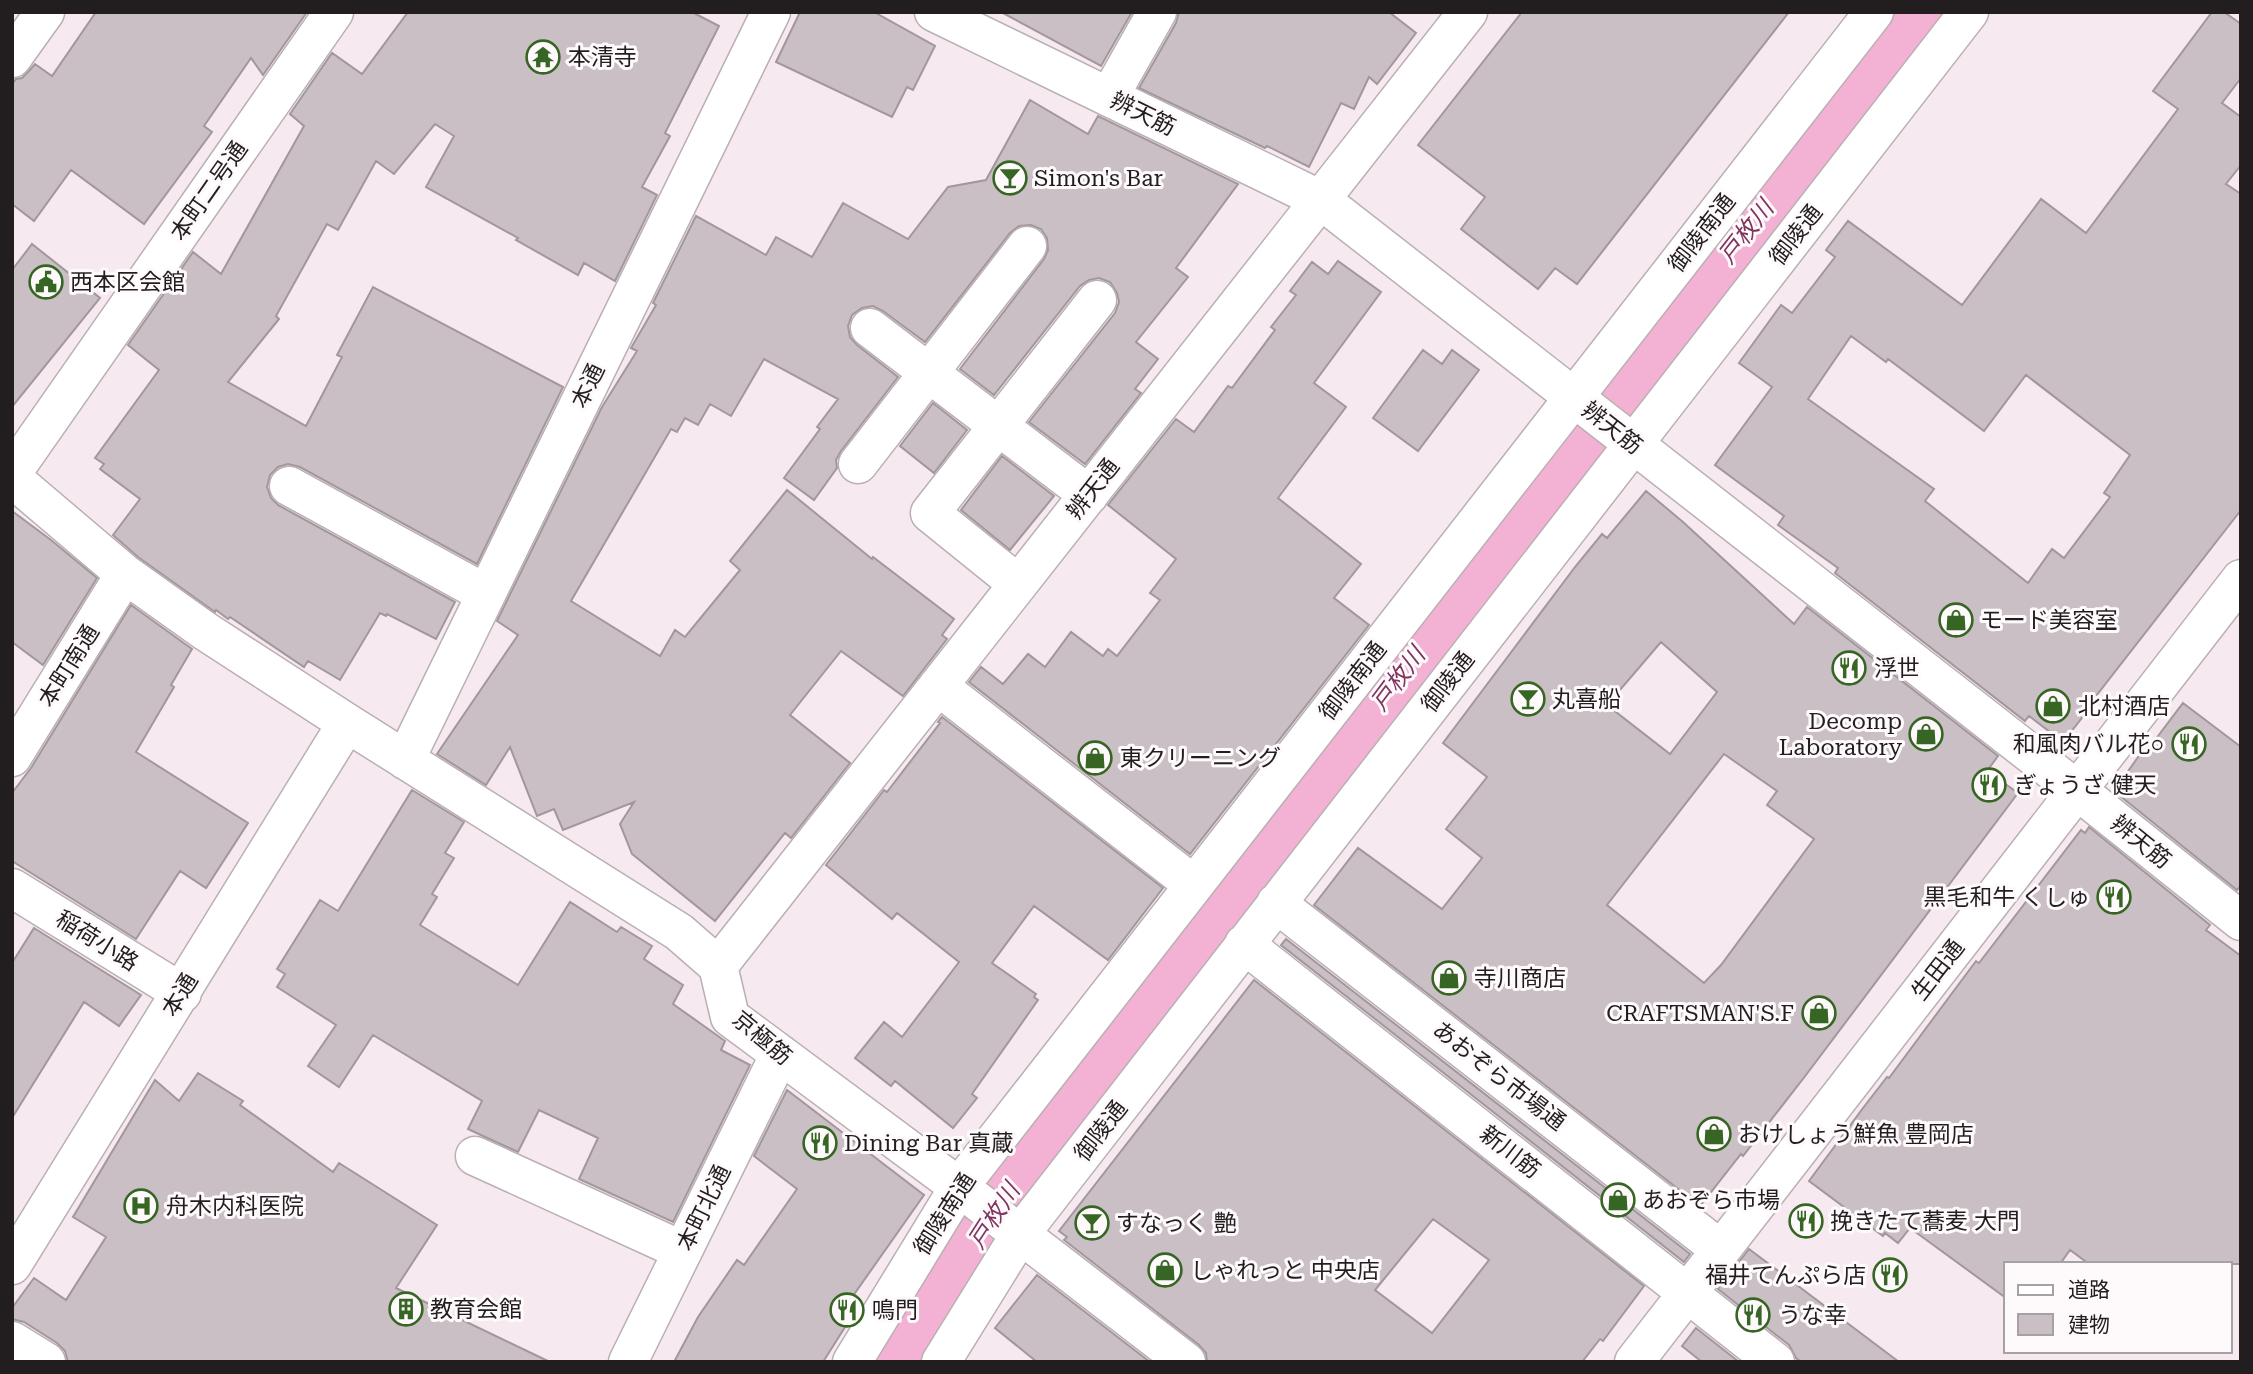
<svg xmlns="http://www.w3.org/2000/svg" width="2253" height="1374" viewBox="0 0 2253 1374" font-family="'Roboto Serif','Noto Sans JP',serif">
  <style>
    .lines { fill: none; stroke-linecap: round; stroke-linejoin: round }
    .river { stroke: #f3b2d3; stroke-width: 77 }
    .building { fill: #cabfc4; stroke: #a1979c; stroke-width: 2; fill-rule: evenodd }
    .minor-casing { stroke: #baafb4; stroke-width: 41 }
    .minor { stroke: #fff; stroke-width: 38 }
    .labels { text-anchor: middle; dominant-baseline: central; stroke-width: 6; stroke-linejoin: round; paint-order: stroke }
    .poi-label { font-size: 23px; fill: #221e20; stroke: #fefafc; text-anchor: start }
    .street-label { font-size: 23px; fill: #221e20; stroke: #fefafc }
    .water-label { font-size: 24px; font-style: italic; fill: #803560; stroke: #fefafc }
  </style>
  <rect width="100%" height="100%" fill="#f6eaf0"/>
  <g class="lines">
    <path class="river" d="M899,1362l82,-132 49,-70 535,-699 354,-449"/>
  </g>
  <path class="building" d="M96,12h211l-44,63 -12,-17 -47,68 8,6 -68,92 -73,-54 -37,51 -22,-17 1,-121 3,-4 6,-1 7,-7 6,-7 17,12z
    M408,12h284l27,14 -54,107 5,3 -28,51 15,8 -42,86 -31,-18 -6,12 -62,-35 2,-2 -92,-51 28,-51 -19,-12 -41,50 -18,-13 -38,69 -11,-6 -51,92 3,3 -51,63 78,44 36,-69 -5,-2 36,-68 190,100 -86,177 -177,-97 -12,-3 -10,3 -8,8 -3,12 4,11 7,7 177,97 -19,37 -49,-25 -1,2 -6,-3 -40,67 -32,-19 -4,6 -74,-50 -2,2 -12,-9 -1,2 -77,-55 -25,-22 27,-36 -40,-30 4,-5 -9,-6 64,-88 -31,-25 65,-93 28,22 83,-148 -14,-12 42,-61 30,21z
    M800,12h74l61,34 -22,44 -6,-3 -15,30 -116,-55z
    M1001,12h131l-31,54z
    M1179,12h210l27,21 -39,51 -8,-7 -15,32 -13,-6 -32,64 -42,-21 -2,2 -126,-60 37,-65z
    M1522,12h267l-212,272 -22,-16 -17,21 -77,-60 24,-32 -67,-52z
    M2212,12h12l17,12v54l-19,25 19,14v48l-15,19 15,10v316l-155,199 2,1 -25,32 -34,-26 -4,5 -190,-148 3,-5 -60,-43 6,-9 -69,-51 57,-78 -33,-24 42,-58 11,8 43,-56 -9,-7 22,-29 114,84 79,-106 45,34 92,-124 -25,-18zM1851,336l35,26 2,-3 96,72 42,-56 104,80 -26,38 6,4 -46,61 -12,-9 -24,34 -103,-82 9,-12 -126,-90z
    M1030,100l58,34 10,-18 140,68 -62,84 12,9 -52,65 22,17 -23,30 6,4 -56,71 -56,-42 86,-109 4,-11 -2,-9 -7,-11 -11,-4 -10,2 -9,6 -86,109 -34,-26 84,-110 4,-9 -1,-12 -6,-9 -10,-4 -12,1 -9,7 -85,109 -42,-31 -10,-5 -11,2 -10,7 -4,11 2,11 7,8 41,32 -57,74 -5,9 1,8 -23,32 -30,-22 36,-49 -3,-2 21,-28 -74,-40 -33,57 -21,-12 -12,21 -13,-7 -8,14 -6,-3 -100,172 89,55 15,-26 10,7 55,-67 -10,-9 57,-71 85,69 1,-2 81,62 -12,16 5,4 -44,57 -62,-45 -51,64 60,48 -59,75 -6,-5 -70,88 -83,-67 -12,-30 14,-22 -71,28 -9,-21 -17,7 -27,-69 -24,38 -49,-31 81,-119 -21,-14 105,-214 35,-56 -6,-3 25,-43 -3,-2 43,-87 70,39 10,-18 36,20 31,-54 65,36 40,-52 38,-7z
    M32,244l68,54 -88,109v-137z
    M1338,261l43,31 -67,91 32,24 -68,91 83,66 -27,34 35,27 -179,229 -221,-172 12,-15 22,17 25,-30 17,13 26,-35 32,24 5,-7 9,7 43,-56 -10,-7 26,-34 -68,-54 68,-86 18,13 34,-46 4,2 43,-58 -4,-3 25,-32 -6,-4 22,-29 16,12z
    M1423,350l19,14 10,-14 27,20 -61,81 -45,-33z
    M933,403l34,27 -33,43 -34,-27z
    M1002,456l52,40 -44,54 -49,-40z
    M1646,491l37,31 111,102 13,-17 191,149 -11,15 31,22 -212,282 -63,81 -2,-2 -41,52 -386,-301 44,-57 84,61 40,-51 -36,-29 41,-52 -44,-34 132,-176 27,-33 5,4zM1661,642l56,50 -47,62 -63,-49zM1724,754l53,37 -10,14 47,34 -93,126 -17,18 -97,-78z
    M12,511l39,29 46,38 -54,87 -31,-23z
    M131,605l61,44 -21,36 3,2 -38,65 112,71 -42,65 -26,-17 -44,68 -124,-78v-68l19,-25z
    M2183,703l58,44v138l-4,5 -123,-99 29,-41 3,2z
    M942,717l221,171 -55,72 -74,-54 -42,57 44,31 -2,3 4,3 -66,94 5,4 -24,30 -58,-47 -4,5 -36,-28 29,-36 18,15 57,-75 -62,-49 -5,6 -66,-54 58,-75 3,2 53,-69 -2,-1z
    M412,790l52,32 -19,31 9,5 -22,36 5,3 -17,28 98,60 52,-83 47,30 4,-5 31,19 -8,13 39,26 -10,19 52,37 -4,9 29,15 -77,157 -94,-43 19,-41 -59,-28 -21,42 -35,-16 -15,-7 14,-28 -109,-66 -34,52 -31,-21 28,-41 -59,-38 8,-13 -8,-5 43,-69 18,11z
    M2089,827l121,98 -4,5 35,26v308h-152l-19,-14 -10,14h-54v34l-96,-70 -12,15 -13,-10 -2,3 -74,-55 54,-73 24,-31 2,1 87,-117 3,2 102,-133 4,3z
    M34,928l107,67 -22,31 -35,-24 -72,116v-155z
    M1286,939l404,315 -6,8 -403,-317z
    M1254,980l390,306 -41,55 -3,-2 -18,23h-375l-1,-9 -7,-8 -135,-105 3,-3 -8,-6zM1433,1219l56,41 -57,73 -57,-43z
    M198,1073l45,28 -3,4 93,67 6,-9 98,62 -41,63 154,74h-482l-3,-11 -8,-8 -33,-21 -12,-3v-11l22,-30 32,22 40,-63 -33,-20 82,-137 24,21z
    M787,1090l137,105 -76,108 9,5 -34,54h-149l24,-45 39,-57 7,5 53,-76 -43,-33z
    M1749,1249l150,113h-98l-5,-4 -7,-13 -71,-56z
    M1037,1275l113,87h-113l-42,-34z
    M1696,1328l43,34h-37l-20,-16z"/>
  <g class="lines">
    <defs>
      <path id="minor" d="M934,12l387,188 756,590 164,131
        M12,58l33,-46
        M1109,97l48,-85
        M870,328l219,167
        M858,464l169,-218
        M12,473l322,-461
        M12,478l113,96 80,57 142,92 332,209 39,34 12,51 229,170 227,175
        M289,486l197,108
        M1018,584l-88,-71 167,-213
        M938,686l256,199
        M12,757l113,-183
        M405,760l366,-748
        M12,888l170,105
        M1276,903l445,347
        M1244,944l531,418
        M718,966l750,-954
        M475,1156l208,95
        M12,1265l335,-542
        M12,1341l34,21
        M628,1362l152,-308
        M852,1362l107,-175 915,-1175
        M941,1362l80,-129 948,-1221
        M1634,1362l607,-783"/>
    </defs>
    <use href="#minor" class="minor-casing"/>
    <use href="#minor" class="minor"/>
  </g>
  <defs>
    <symbol id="temple-ring" viewBox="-11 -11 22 22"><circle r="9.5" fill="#fefafc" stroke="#376524" stroke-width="1.5"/><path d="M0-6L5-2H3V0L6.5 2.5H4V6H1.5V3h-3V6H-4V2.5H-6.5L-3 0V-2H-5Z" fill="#376524"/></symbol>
    <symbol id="bar-ring" viewBox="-11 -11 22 22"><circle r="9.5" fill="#fefafc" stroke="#376524" stroke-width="1.5"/><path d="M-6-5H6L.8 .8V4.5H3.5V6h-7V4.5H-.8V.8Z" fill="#376524"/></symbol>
    <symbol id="civic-ring" viewBox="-11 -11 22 22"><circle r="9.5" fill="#fefafc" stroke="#376524" stroke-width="1.5"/><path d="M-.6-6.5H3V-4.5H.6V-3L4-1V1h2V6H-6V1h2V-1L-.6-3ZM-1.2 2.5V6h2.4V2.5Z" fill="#376524"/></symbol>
    <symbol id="shop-ring" viewBox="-11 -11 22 22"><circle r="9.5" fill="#fefafc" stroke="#376524" stroke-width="1.5"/><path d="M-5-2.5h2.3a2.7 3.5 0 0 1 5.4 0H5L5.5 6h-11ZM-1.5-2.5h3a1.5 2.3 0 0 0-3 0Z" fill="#376524"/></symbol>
    <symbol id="restaurant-ring" viewBox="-11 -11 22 22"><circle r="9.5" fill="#fefafc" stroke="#376524" stroke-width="1.5"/><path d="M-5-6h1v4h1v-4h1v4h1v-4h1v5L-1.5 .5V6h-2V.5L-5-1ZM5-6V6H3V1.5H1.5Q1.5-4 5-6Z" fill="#376524"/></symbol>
    <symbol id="hospital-ring" viewBox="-11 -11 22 22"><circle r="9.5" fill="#fefafc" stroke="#376524" stroke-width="1.5"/><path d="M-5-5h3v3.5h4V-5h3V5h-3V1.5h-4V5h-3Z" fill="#376524"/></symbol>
    <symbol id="building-ring" viewBox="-11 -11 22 22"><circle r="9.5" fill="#fefafc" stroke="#376524" stroke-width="1.5"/><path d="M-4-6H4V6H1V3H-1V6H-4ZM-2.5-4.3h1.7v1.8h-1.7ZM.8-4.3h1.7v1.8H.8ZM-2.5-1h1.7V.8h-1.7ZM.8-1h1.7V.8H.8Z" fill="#376524"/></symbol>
  </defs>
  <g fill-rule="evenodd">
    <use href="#temple-ring" x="524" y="38" width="38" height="38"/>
    <use href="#bar-ring" x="991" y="159" width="38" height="38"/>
    <use href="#civic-ring" x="27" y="263" width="38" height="38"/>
    <use href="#shop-ring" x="1937" y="601" width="38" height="38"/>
    <use href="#restaurant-ring" x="1830" y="649" width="38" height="38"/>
    <use href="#bar-ring" x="1509" y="680" width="38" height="38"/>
    <use href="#shop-ring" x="2034" y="687" width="38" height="38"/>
    <use href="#shop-ring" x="1907" y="715" width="38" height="38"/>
    <use href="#restaurant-ring" x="2170" y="725" width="38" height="38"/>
    <use href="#shop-ring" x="1076" y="739" width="38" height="38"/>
    <use href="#restaurant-ring" x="1970" y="766" width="38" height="38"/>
    <use href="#restaurant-ring" x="2095" y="878" width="38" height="38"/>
    <use href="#shop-ring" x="1430" y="959" width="38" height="38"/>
    <use href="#shop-ring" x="1800" y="994" width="38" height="38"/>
    <use href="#shop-ring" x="1695" y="1115" width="38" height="38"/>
    <use href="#restaurant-ring" x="801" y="1124" width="38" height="38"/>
    <use href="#shop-ring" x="1599" y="1181" width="38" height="38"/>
    <use href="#hospital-ring" x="122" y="1187" width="38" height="38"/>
    <use href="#restaurant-ring" x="1787" y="1202" width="38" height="38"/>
    <use href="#bar-ring" x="1073" y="1204" width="38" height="38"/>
    <use href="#shop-ring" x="1146" y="1251" width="38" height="38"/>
    <use href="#restaurant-ring" x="1871" y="1256" width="38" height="38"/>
    <use href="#building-ring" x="387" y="1290" width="38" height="38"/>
    <use href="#restaurant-ring" x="828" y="1291" width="38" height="38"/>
    <use href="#restaurant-ring" x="1734" y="1296" width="38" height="38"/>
  </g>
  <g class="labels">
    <g class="poi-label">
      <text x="568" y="57">本清寺</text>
      <text x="1034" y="178">Simon's Bar</text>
      <text x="70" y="282">西本区会館</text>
      <text x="1980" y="620">モード美容室</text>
      <text x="1874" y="668">浮世</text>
      <text x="1552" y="699">丸喜船</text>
      <text x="2078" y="706">北村酒店</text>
      <text x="1902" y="721" text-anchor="end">Decomp<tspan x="1902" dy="26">Laboratory</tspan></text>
      <text x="2164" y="744" text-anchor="end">和風肉バル花○</text>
      <text x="1120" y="758">東クリーニング</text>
      <text x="2014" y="785">ぎょうざ 健天</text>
      <text x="2090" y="897" text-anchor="end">黒毛和牛 くしゅ</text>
      <text x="1474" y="978">寺川商店</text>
      <text x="1794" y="1013" text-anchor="end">CRAFTSMAN'S.F</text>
      <text x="1738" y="1134">おけしょう鮮魚 豊岡店</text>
      <text x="844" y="1143">Dining Bar 真蔵</text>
      <text x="1642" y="1200">あおぞら市場</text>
      <text x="166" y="1206">舟木内科医院</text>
      <text x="1830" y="1221">挽きたて蕎麦 大門</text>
      <text x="1116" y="1223">すなっく 艶</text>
      <text x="1190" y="1270">しゃれっと 中央店</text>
      <text x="1866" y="1275" text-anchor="end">福井てんぷら店</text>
      <text x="430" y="1309">教育会館</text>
      <text x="872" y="1310">鳴門</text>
      <text x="1778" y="1315">うな幸</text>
    </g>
    <g class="street-label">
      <text transform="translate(1143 114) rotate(26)">辨天筋</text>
      <text transform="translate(209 191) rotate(-55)">本町二号通</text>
      <text transform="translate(1702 233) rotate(-52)">御陵南通</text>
      <text transform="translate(1796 235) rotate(-52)">御陵通</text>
      <text transform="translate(588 386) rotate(-64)">本通</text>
      <text transform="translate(1612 428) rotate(38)">辨天筋</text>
      <text transform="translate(1093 489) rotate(-52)">辨天通</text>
      <text transform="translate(69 666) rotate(-58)">本町南通</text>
      <text transform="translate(1353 681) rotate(-52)">御陵南通</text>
      <text transform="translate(1448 682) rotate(-52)">御陵通</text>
      <text transform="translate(2141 842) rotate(39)">辨天筋</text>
      <text transform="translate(97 941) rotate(32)">稲荷小路</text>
      <text transform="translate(1938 970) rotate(-52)">生田通</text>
      <text transform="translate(180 995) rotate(-58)">本通</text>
      <text transform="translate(762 1038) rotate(40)">京極筋</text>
      <text transform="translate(1499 1076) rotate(38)">あおぞら市場通</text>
      <text transform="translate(1101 1131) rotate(-52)">御陵通</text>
      <text transform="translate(1510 1152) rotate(38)">新川筋</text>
      <text transform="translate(704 1208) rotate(-64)">本町北通</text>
      <text transform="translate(945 1214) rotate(-57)">御陵南通</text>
    </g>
    <g class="water-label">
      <text transform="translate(1746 232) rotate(-52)">戸枚川</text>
      <text transform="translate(1398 679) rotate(-53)">戸枚川</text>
      <text transform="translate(994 1216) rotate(-57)">戸枚川</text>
    </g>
  </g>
  <rect width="2253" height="1374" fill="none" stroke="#221e20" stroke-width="28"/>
  <rect x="2004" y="1262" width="228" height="91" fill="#fefafc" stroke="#a6a2a4" stroke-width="2"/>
  <rect x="2018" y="1285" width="35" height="10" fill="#ffffff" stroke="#a6a2a4" stroke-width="2"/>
  <text x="2068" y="1297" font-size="21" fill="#221e20">道路</text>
  <rect x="2018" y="1314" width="35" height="21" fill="#cabfc4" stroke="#a6a2a4" stroke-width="2"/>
  <text x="2068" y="1332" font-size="21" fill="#221e20">建物</text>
</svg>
